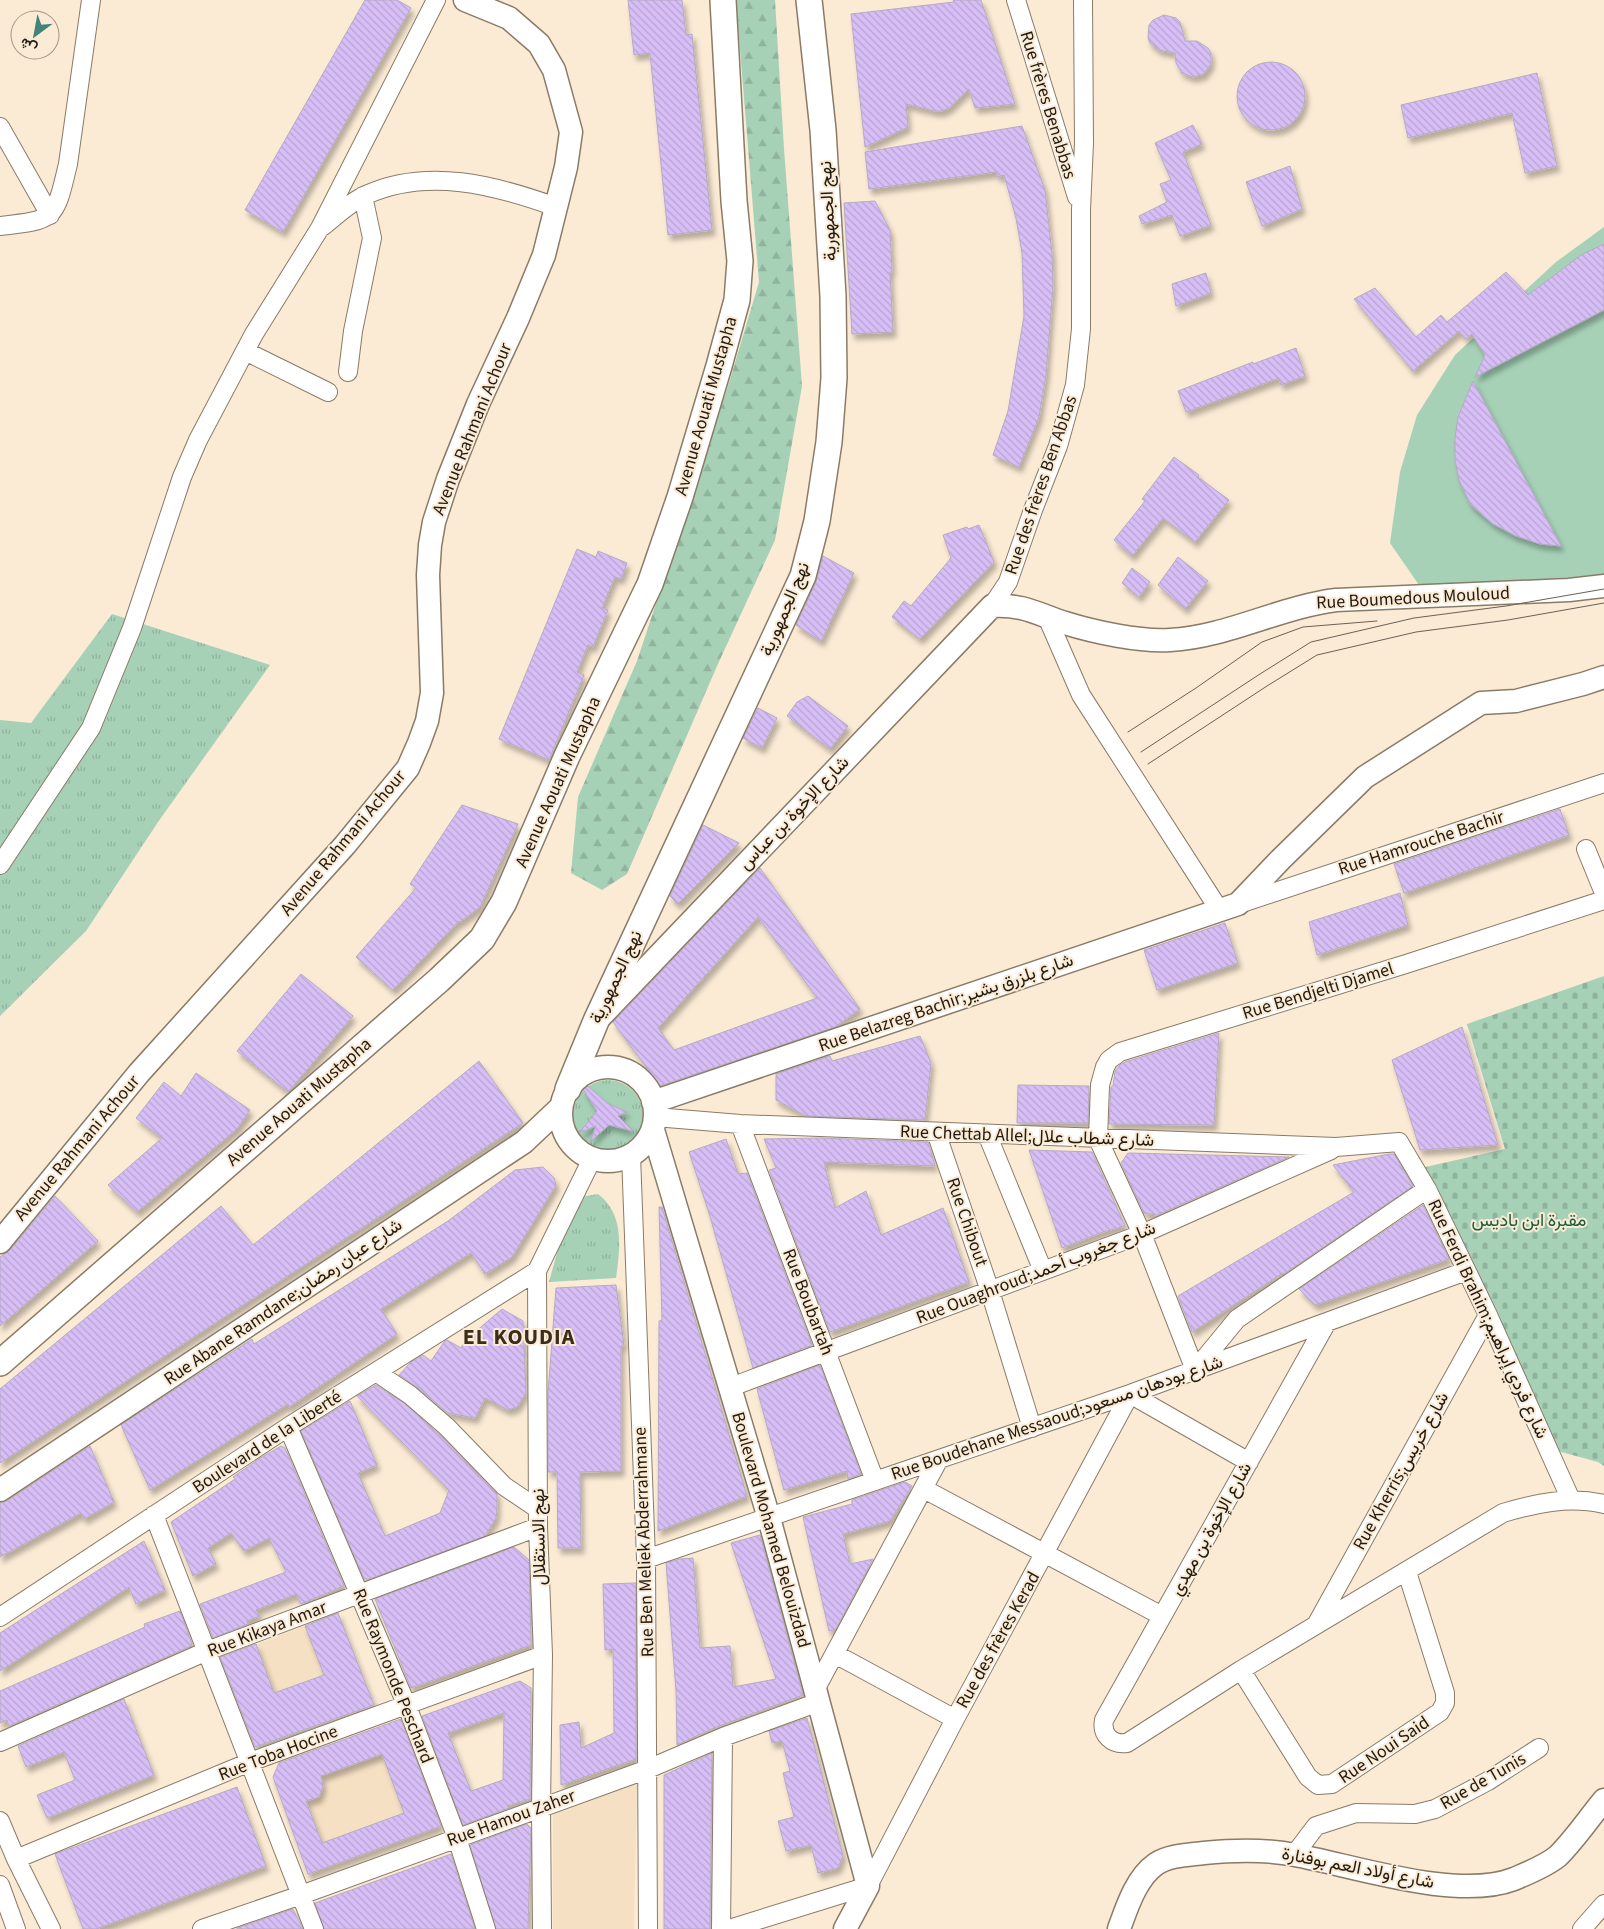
<svg xmlns="http://www.w3.org/2000/svg" width="1604" height="1929" viewBox="0 0 1604 1929" font-family="'Source Sans 3',Vazirmatn,sans-serif">
  <style>
    .built { fill: #f6e0c4 }
    .grass { fill: url(#grass-tufts) }
    .forest { fill: url(#forest-firs) }
    .cemetery { fill: url(#cemetery-stones) }
    .garden { fill: #a6d1b7 }
    .building { fill: url(#building-back-hatch); stroke: #b4abc2; fill-rule: evenodd; filter: url(#shadow) }
    .lines { fill: none; stroke-linecap: round; stroke-linejoin: round }
    .minor-casing { stroke: #8a7b67; stroke-width: 20 }
    .tertiary-casing { stroke: #8a7b67; stroke-width: 25 }
    .secondary-casing { stroke: #8a7b67; stroke-width: 28 }
    .minor { stroke: #fff; stroke-width: 18 }
    .tertiary { stroke: #fff; stroke-width: 22 }
    .secondary { stroke: #fff; stroke-width: 25 }
    .tram { stroke: #6b6154; stroke-width: 1 }
    .labels { text-anchor: middle; dominant-baseline: central; stroke-width: 4; stroke-linejoin: round; paint-order: stroke }
    .street-label { font-size: 18px; fill: #201a12; stroke: #fbead4 }
    .park-label { font-size: 18px; fill: #19603f; stroke: #fbead4 }
    .district-label { font-size: 22px; font-weight: bold; letter-spacing: 1px; fill: #3a2d1b; stroke: #fbead4 }
  </style>
  <defs>
    <pattern id="grass-tufts" width="24" height="20" patternUnits="userSpaceOnUse" patternTransform="scale(1.25)"><rect width="24" height="20" fill="#a6d1b7"/><path d="M3 7l-1-3M5 7V3M7 7l1-3M15 17l-1-3M17 17v-4M19 17l1-3" fill="none" stroke="#8fb39c"/></pattern>
    <pattern id="forest-firs" width="22" height="20" patternUnits="userSpaceOnUse" patternTransform="scale(1.25)"><rect width="22" height="20" fill="#a6d1b7"/><path d="M5 1l3.5 6h-7zM16 11l3.5 6h-7z" fill="#8fb39c"/></pattern>
    <pattern id="cemetery-stones" width="16" height="16" patternUnits="userSpaceOnUse" patternTransform="scale(1.25)"><rect width="16" height="16" fill="#a6d1b7"/><path d="M2 7V4a2 2 0 0 1 4 0v3zM10 15v-3a2 2 0 0 1 4 0v3z" fill="#8fb39c"/></pattern>
    <pattern id="building-back-hatch" width="6" height="6" patternUnits="userSpaceOnUse" patternTransform="scale(1.25)"><rect width="6" height="6" fill="#d7bef6"/><path d="M-1 5l2 2M0 0l6 6M5-1l2 2" fill="none" stroke="#b8a3d2"/></pattern>
    <filter id="shadow"><feDropShadow dx="3" dy="5.5" stdDeviation="2.5" flood-color="#0004"/></filter>
  </defs>
  <rect width="100%" height="100%" fill="#fbead4"/>
  <path class="built" d="M337,1612l36,91 -118,44 -34,-88z
    M403,1718l40,107 -135,49 -35,-97 4,-10 4,-4z
    M637,1783l-3,146h-81v-115z"/>
  <path class="grass" d="M112,614l158,51 -112,157 -72,109 -86,85v-296l31,3z
    M573 1115a35 35 0 1 1 70 0a35 35 0 1 1-70 0Z
    M598,1194c27,21 22,54 18,84l-67,4 13,-47 19,-38z"/>
  <path class="forest" d="M736,0h39l9,149 18,237 -27,154 -58,126 -90,208 -25,16 -31,-17 7,-76 59,-136 92,-278 30,-101z"/>
  <path class="cemetery" d="M1604,976v490l-6,-4 -44,-12 -133,-282 84,-19 -38,-125z"/>
  <path class="garden" d="M1604,227v347l-124,13 -59,1 -31,-45 10,-71 17,-57 38,-60 101,-93z"/>
  <path class="building" d="M365,0h32l14,8 -128,224 -38,-22z
    M628,0h54l4,35 6,-1 20,196 -44,5 -18,-182 -16,2z
    M953,0h28l34,104 -40,4 -6,-19 -20,19 -7,3h-7l-29,-7 2,23 -43,20 -14,-133 103,-12z
    M1164,15l12,3 4,4 5,19h12l11,7 3,5v11l-7,10 -11,3 -11,-4 -6,-10 -1,-10 -16,-3 -9,-7 -2,-5 1,-13 4,-5z
    M1237 96a34 34 0 1 1 68 0a34 34 0 1 1-68 0Z
    M1537,73l20,93 -32,7 -13,-60 -104,25 -7,-33z
    M1193,125l9,19 -19,8 28,73 -31,11 -8,-21 -30,9 -3,-8 28,-14 -7,-18 11,-4 -16,-37z
    M1022,126l23,64 7,64 1,32 -7,89 -7,42 -20,50 -26,-12 15,-44 16,-95 -2,-63 -6,-35 -12,-43 -6,2 -2,-5 -127,17 -4,-37z
    M1290,166l12,43 -40,17 -16,-44z
    M875,201l15,29 2,42h-2l3,60 -41,2 -8,-131z
    M1604,244v66l-129,67 10,-22 -13,-21 -6,5 -7,-8 -46,40 -59,-72 21,-11 41,49 25,-22 6,7 59,-50 22,23 53,-40z
    M1206,273l5,20 -35,13 -4,-22z
    M1296,348l9,28 -24,9 -2,-7 -93,34 -8,-21 75,-29v2z
    M1473,381l88,165 -21,-2 -24,-8 -23,-12 -22,-19 -12,-25 -4,-20v-22l3,-21z
    M1174,457l25,18 -1,2 31,23 -34,42 -32,-24 -31,38 -18,-16 31,-39 -3,-2z
    M979,525l15,37 -74,77 -28,-22 12,-16 7,5 40,-48 -8,-23 24,-8 1,2z
    M577,549l19,8 2,-6 29,12 -6,16 -6,-2 -13,31 6,2 -15,37 -5,-2 -11,27 7,3 -35,85 -50,-21z
    M823,556l31,17 -33,68 -25,-16 20,-43z
    M1178,557l30,24 -23,28 -27,-24z
    M1132,568l18,14 -11,15 -17,-14z
    M808,696l40,30 -18,23 -43,-33 10,-14z
    M758,708l19,10 -15,30 -19,-10z
    M462,805l56,19 -38,83 -20,15 -1,-1 -66,69 -37,-33 60,-69 -6,-4z
    M1560,809l9,26 -165,58 -10,-29z
    M703,825l36,18 -61,61 -8,-8z
    M760,868l100,141 -25,18 -175,59 -47,-64zM758,917l59,81 -143,52 -16,-22z
    M1400,893l8,32 -91,30 -8,-33z
    M1225,923l13,40 -81,27 -13,-40z
    M301,974l52,42 -65,76 -51,-41z
    M1462,1027l36,118 -78,5 -28,-90z
    M1219,1033l-5,92 -105,-1 2,-37 2,-1 2,-15 5,-6 5,-3z
    M920,1036l11,27 -6,57 -119,-4 -30,-16v-26l54,-18 2,5z
    M479,1061l44,62 -523,340v-74l221,-183 32,39z
    M196,1073l54,37 -13,19 -100,83 -29,-27 54,-47 -26,-20 28,-36 17,14z
    M1018,1085l71,1 -1,37h-71z
    M588,1086l19,17 20,9 -9,4 15,15 -24,-6 -19,17 6,-16 -17,7 18,-22 -14,-22z
    M820,1138l108,4 7,24 -111,-4 11,46 31,-17 15,44 62,-27 26,74 -139,50 -61,-162 7,-2 -12,-29z
    M726,1139l12,35 9,-1 65,172 -59,23 -44,-155 -20,-61z
    M1029,1150l63,2 33,74 -22,6 -41,16z
    M1128,1153l161,4 -132,58 -13,-2 -23,-50z
    M1389,1154h5l19,32 -129,88 -1,-1 -91,59 -14,-36 176,-104 -21,-27z
    M543,1167l11,11 2,7 -44,72 -27,17 -14,-21 -90,56 16,25 -108,73 -1,-3 -138,86 -29,-65 131,-86 2,5 194,-123 67,-51z
    M55,1196l43,45 -98,85v-69l10,-7z
    M1423,1205l26,54 -134,46 -16,-16z
    M659,1207h3l85,289 -89,35 1,-210 3,-1z
    M616,1285l8,61h-3v125l-41,1 1,76h-23l-1,-76h-9v-79l8,-105z
    M502,1309l21,12 3,72 -9,14 -9,3 -23,-12 -10,20 -27,-5 -31,-26 -18,-12 12,-13 12,-7 8,6 13,-19 3,-2 14,8 10,-18 4,2z
    M820,1365l41,109 -13,5 -1,-8 -63,19 -27,-101z
    M376,1385l28,18 36,32 57,59v15l-1,9 -11,18 -118,44 -1,-2 -2,1 -63,-148 49,-30 27,64 -19,8 27,63 55,-23 9,-23 -92,-94z
    M90,1446l24,56 -30,17 -3,-6 -81,44v-54l7,-2z
    M281,1446l4,2 59,138 -43,18 -5,-10 -40,16 4,6 -13,5 1,3 -35,14 -13,-34 86,-32 -17,-34 -25,13 -13,-18 -23,15 8,16 -23,12 -22,-54 64,-43 -2,-2 26,-18z
    M905,1482l7,4 -22,35 -47,13 7,30 23,-5 -37,70 -7,2 -26,-114 49,-13v-4z
    M760,1535l43,160 -89,33 -37,17 -1,-54 -10,-128 14,-4 13,-1 7,90 30,-2 3,41 43,-8 -45,-136z
    M144,1541l21,49 -29,14 -7,-17 -129,84v-38z
    M514,1547l15,13 2,85 -120,43 -36,-89z
    M636,1583v176l-75,26 -1,-60 19,-3 2,26 33,-15 -1,-84 -8,1 -2,-66z
    M180,1611l12,33 -3,3 -180,79 -2,-6 -7,3v-32l145,-64 -1,-3z
    M338,1613l36,92 -119,42 -35,-90 36,-13 18,49 50,-18 -19,-49z
    M520,1681l11,7 -1,111 -23,7 2,2 -46,17 -41,-109zM504,1713l-1,67 -32,11 -23,-58z
    M124,1699l30,76 -107,43 -10,-23 38,-15 -11,-28 -38,15 -8,-21z
    M807,1718l36,138 -5,12 -20,5 -7,-28 -25,6 -8,-30 16,-4 -11,-44 7,-2 -8,-30 -10,2 -3,-12z
    M401,1719l40,107 -133,48 -35,-97 6,-14zM382,1754l22,59 -82,30 -16,-42 13,-4 4,-10 -2,-11z
    M712,1753l-2,176h-46v-154z
    M237,1787l29,79 -170,63h-13l-28,-75z
    M527,1824l4,4 -3,101h-32l-26,-84z
    M451,1854l24,75h-151l-9,-26z
    M293,1909l10,20h-66v-1z"/>
  <g class="lines">
    <defs>
      <path id="minor" d="M1016,0l61,197
        M0,127l50,88
        M0,226c56,-6 55,-7 68,-62l23,-164
        M322,227c14,-11 28,-25 44,-32 61,-28 129,-10 190,12
        M245,351l83,41
        M348,372l5,-41 19,-93 -9,-42
        M992,606l16,-24 25,-72 25,-64 17,-61 6,-56v-119l3,-67 -1,-143
        M1047,617l34,78 139,216
        M1586,849l18,44
        M0,865l91,-137 41,-100 50,-151 16,-37 56,-106 66,-106 116,-228
        M1239,904l365,-121
        M655,1117l85,7 596,23 63,-5 28,47 61,126 83,185
        M740,1124l135,357
        M936,1132l54,159 42,137
        M987,1134l56,137
        M631,1155l15,404 2,370
        M1427,1189l-190,130 -42,51 -53,-136 -44,-95 2,-54 5,-18 4,-7 11,-8 286,-88 198,-64
        M1327,1322l-223,398c-3,15 8,25 23,23l114,-73 262,-157c34,-10 66,-17 101,-9
        M376,1372l34,23 37,32 57,59 34,23
        M731,1387l411,-153 189,-84
        M288,1427l119,279 50,132 29,91
        M924,1489l238,127
        M154,1515l160,414
        M646,1559l484,-165 336,-123
        M0,1617l288,-190 249,-156
        M1316,1625l172,-310
        M835,1654l120,65
        M1241,1670l67,107 10,8 14,-1 108,-72 5,-9v-10l-38,-121
        M815,1690l124,-231
        M0,1742l207,-91 331,-124
        M0,1821l16,38 35,70
        M1294,1855l22,-29 40,-13 59,1 20,-5 53,-28 51,-33
        M16,1859l234,-97 293,-107
        M0,1885l16,44
        M202,1929l99,-34 347,-126 75,-32 96,-35
        M542,1929l-1,-121 2,-153 -5,-128 -1,-256 55,-112
        M721,1929l2,-192
        M729,1929l139,-43 87,-167 175,-325 119,68
        M1582,1929l22,-25"/>
      <path id="tertiary" d="M602,1015l390,-409c31,-2 45,8 73,17 29,9 75,19 105,17 57,-3 110,-33 166,-40l233,-10 35,-4
        M561 1114a47 47 0 1 1 94 0a47 47 0 1 1-94 0Z
        M653,1102l585,-198 43,-45 84,-82 116,-74 35,-2 67,-17 21,-7
        M653,1130l116,388 99,368 -23,43
        M0,1242l139,-169 206,-228 63,-77 11,-25 8,-22 5,-28 -4,-118 2,-30 4,-23 14,-43 30,-75 40,-86 26,-63 22,-88 5,-35 -17,-62 -15,-26 -30,-26 -44,-18
        M0,1490l524,-348 37,-35
        M1119,1929c8,-22 17,-51 37,-65 14,-9 32,-9 48,-11 30,-3 61,-4 91,2 60,11 162,46 219,24 14,-6 32,-13 44,-23 17,-17 31,-38 46,-56"/>
      <path id="secondary" d="M568,1089l28,-68 207,-445 14,-55 12,-79 5,-64 -1,-82 -10,-166 -14,-130
        M0,1363l439,-383 43,-41 22,-37 63,-146 83,-172 30,-87 39,-131 18,-66 3,-39 -6,-60 -11,-201"/>
    </defs>
    <use href="#minor" class="minor-casing"/>
    <use href="#tertiary" class="tertiary-casing"/>
    <use href="#secondary" class="secondary-casing"/>
    <use href="#minor" class="minor"/>
    <use href="#tertiary" class="tertiary"/>
    <use href="#secondary" class="secondary"/>
    <path class="tram" d="M1128,732l68,-44 66,-46 41,-15 74,-6
      M1141,752l119,-78 51,-32 103,-24 92,-12 98,-17
      M1148,764l119,-78 50,-31 99,-23 92,-12 96,-17"/>
  </g>
  <g class="labels">
    <g class="street-label">
      <text transform="translate(1048 105) rotate(73)">Rue frères Benabbas</text>
      <text transform="translate(828 211) rotate(-93)">نهج الجمهورية</text>
      <text transform="translate(706 406) rotate(-74)">Avenue Aouati Mustapha</text>
      <text transform="translate(472 429) rotate(-68)">Avenue Rahmani Achour</text>
      <text transform="translate(1041 485) rotate(-71)">Rue des frères Ben Abbas</text>
      <text transform="translate(1413 598) rotate(-3)">Rue Boumedous Mouloud</text>
      <text transform="translate(785 609) rotate(-67)">نهج الجمهورية</text>
      <text transform="translate(558 782) rotate(-66)">Avenue Aouati Mustapha</text>
      <text transform="translate(794 813) rotate(-46)">شارع الإخوة بن عباس</text>
      <text transform="translate(343 843) rotate(-50)">Avenue Rahmani Achour</text>
      <text transform="translate(1421 843) rotate(-18)">Rue Hamrouche Bachir</text>
      <text transform="translate(616 977) rotate(-65)">نهج الجمهورية</text>
      <text transform="translate(1318 991) rotate(-17)">Rue Bendjelti Djamel</text>
      <text transform="translate(946 1003) rotate(-19)">Rue Belazreg Bachir;شارع بلزرق بشير</text>
      <text transform="translate(299 1102) rotate(-41)">Avenue Aouati Mustapha</text>
      <text transform="translate(1027 1136) rotate(2)">Rue Chettab Allel;شارع شطاب علال</text>
      <text transform="translate(77 1148) rotate(-50)">Avenue Rahmani Achour</text>
      <text transform="translate(967 1222) rotate(71)">Rue Chibout</text>
      <text transform="translate(1036 1273) rotate(-21)">Rue Ouaghroud;شارع جغروب أحمد</text>
      <text transform="translate(283 1302) rotate(-34)">Rue Abane Ramdane;شارع عبان رمضان</text>
      <text transform="translate(808 1302) rotate(69)">Rue Boubartah</text>
      <text transform="translate(1488 1319) rotate(65)">Rue Ferdi Brahim;شارع فردي إبراهيم</text>
      <text transform="translate(1057 1418) rotate(-19)">Rue Boudehane Messaoud;شارع بودهان مسعود</text>
      <text transform="translate(267 1442) rotate(-33)">Boulevard de la Liberté</text>
      <text transform="translate(1401 1471) rotate(-61)">Rue Kherris;شارع خريس</text>
      <text transform="translate(1211 1529) rotate(-61)">شارع الإخوة بن مهدي</text>
      <text transform="translate(771 1530) rotate(74)">Boulevard Mohamed Belouizdad</text>
      <text transform="translate(539 1537) rotate(-91)">نهج الاستقلال</text>
      <text transform="translate(644 1542) rotate(-92)">Rue Ben Meliek Abderrahmane</text>
      <text transform="translate(267 1629) rotate(-21)">Rue Kikaya Amar</text>
      <text transform="translate(998 1640) rotate(-61)">Rue des frères Kerad</text>
      <text transform="translate(393 1676) rotate(68)">Rue Raymonde Peschard</text>
      <text transform="translate(1384 1750) rotate(-34)">Rue Noui Said</text>
      <text transform="translate(278 1753) rotate(-21)">Rue Toba Hocine</text>
      <text transform="translate(1483 1781) rotate(-30)">Rue de Tunis</text>
      <text transform="translate(511 1818) rotate(-20)">Rue Hamou Zaher</text>
      <text transform="translate(1358 1868) rotate(11)">شارع أولاد العم بوفنارة</text>
    </g>
    <g class="park-label">
      <text x="1529" y="1220">مقبرة ابن باديس</text>
    </g>
    <g class="district-label">
      <text x="519" y="1337">EL KOUDIA</text>
    </g>
  </g>
  <g transform="translate(35 35) rotate(212)"><circle r="24" fill="#fbead4" stroke="#a39786"/>
  <path d="M0-4L9 19L0 12L-9 19Z" fill="#40847a"/>
  <text y="-8" font-size="14" font-weight="bold" text-anchor="middle" fill="#201a12">ش</text>
  </g>
</svg>
